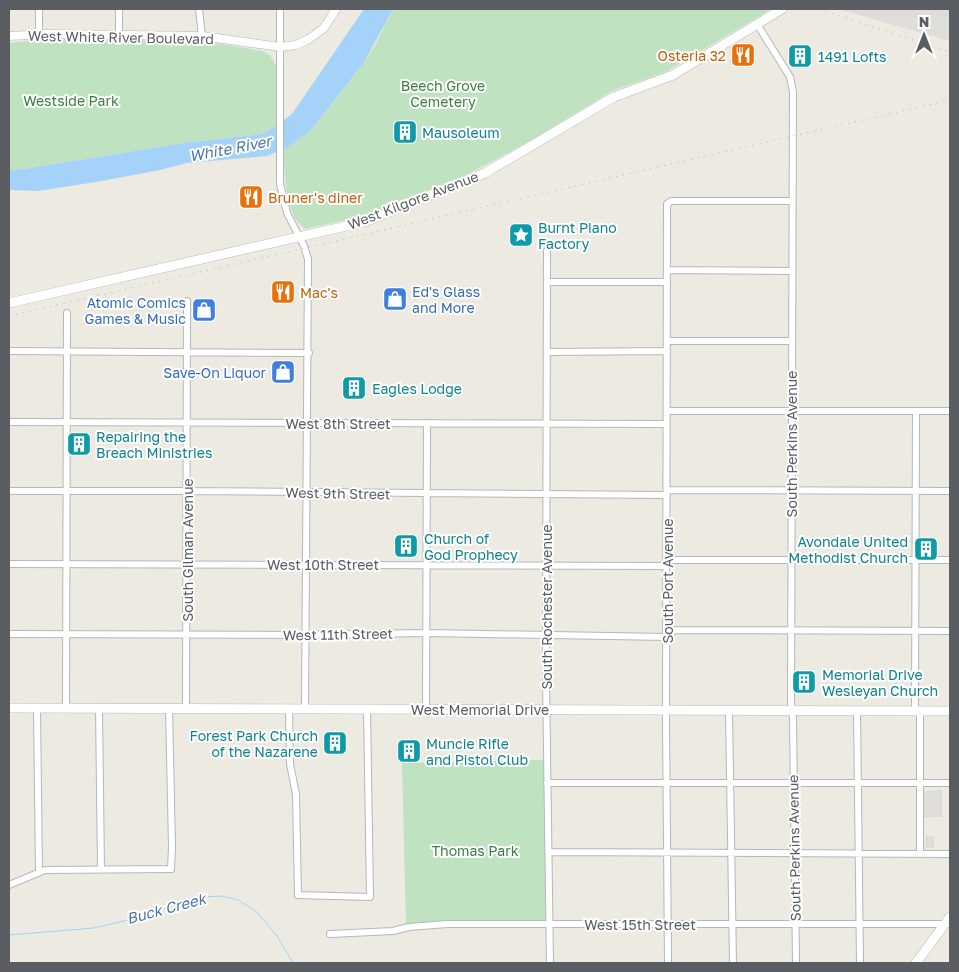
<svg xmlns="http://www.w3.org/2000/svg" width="959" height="972" viewBox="0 0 959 972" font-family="'Golos Text',sans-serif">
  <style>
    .industrial { fill: #dfddd9 }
    .green { fill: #bfe2c0 }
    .water { fill: #a5d2f8 }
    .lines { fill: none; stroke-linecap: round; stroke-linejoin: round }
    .stream { stroke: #a5d2f8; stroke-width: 1 }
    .minor-casing { stroke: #b4b7bb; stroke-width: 8 }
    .tertiary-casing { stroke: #b4b7bb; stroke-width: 9 }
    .secondary-casing { stroke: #b5b8bd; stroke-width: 10 }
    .minor { stroke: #fff; stroke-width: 6 }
    .tertiary { stroke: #fff; stroke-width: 8 }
    .secondary { stroke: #fff; stroke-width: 9 }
    .rail { stroke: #b2b3b3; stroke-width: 1; stroke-dasharray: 1 6; stroke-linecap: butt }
    .labels { text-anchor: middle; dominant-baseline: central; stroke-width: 4; stroke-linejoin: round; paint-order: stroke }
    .street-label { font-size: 14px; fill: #5a5d61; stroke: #fff }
    .food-label { font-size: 14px; fill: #c56008; stroke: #fff; text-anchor: start }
    .culture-label { font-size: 14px; fill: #0d838f; stroke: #fff; text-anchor: start }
    .park-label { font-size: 14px; fill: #3b7f40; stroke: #fff }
    .shop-label { font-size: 14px; fill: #366cbe; stroke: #fff; text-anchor: end }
    .water-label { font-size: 15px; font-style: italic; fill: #4878b0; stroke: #fff }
  </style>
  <rect width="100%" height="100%" fill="#eceae1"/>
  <path class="industrial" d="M838,9h112v32z
    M942,790v27h-18l-1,-26z
    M925,836h9v12h-9z"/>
  <path class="green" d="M393,9h378l-106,63 -53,19 -78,48 -66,35 -106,42 -56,13c-21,-10 -22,-60 -22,-80l26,-18 51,-64 14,-22z
    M48,38l150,2 64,11 8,4 6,11v61l-14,7 -79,9 -159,26 -15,1v-127z
    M545,760l1,162 -93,-1 -47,4 -4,-162z"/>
  <path class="water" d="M364,9h29l-30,55 -53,67 -22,16 -21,9 -80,7 -27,7 -64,12 -58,9 -29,-1v-20l15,-1 159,-26 79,-9 11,-6 19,-14z"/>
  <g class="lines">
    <path class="stream" d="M9,935l85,-7 42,-10 63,-21 22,-1 17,4 19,12 20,24 16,27"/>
    <defs>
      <path id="minor" d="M39,9v25
        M119,9v26
        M199,9l3,27
        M280,9v175l7,29 17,33 4,13 -3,450
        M757,24l33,53 3,15 -2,610 2,17 3,244
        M547,251l-1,427 4,285
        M667,270l125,1
        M547,282h120
        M667,341h125
        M9,351l300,2
        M547,352l120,-1
        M667,411h283
        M9,422l657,2
        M667,490l283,1
        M9,491h178l480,4
        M667,560h283
        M9,564l657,2
        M667,630l283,1
        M9,634l285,1 133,-2 240,4
        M37,708l2,164
        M66,708l1,-395
        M99,708l2,162
        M186,708l1,-407
        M289,709l1,55 6,30 2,101 72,2 -3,-188
        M426,709l1,-286
        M729,711l4,252
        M857,711l3,252
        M915,711l1,-300
        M920,711v143
        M547,783h403
        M548,852l402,2
        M9,885l36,-15 126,-1 1,-22 -3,-139
        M330,934l63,-3 16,-4 38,-3h503
        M668,963l-2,-242 1,-517 4,-3h121"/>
      <path id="tertiary" d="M9,36l38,-2 155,2 78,11 16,-2 13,-6 15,-11 12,-19"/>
      <path id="secondary" d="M9,303l355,-81 121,-49 129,-76 59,-22 109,-66
        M9,708l941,3
        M916,963l34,-46"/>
    </defs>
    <use href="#minor" class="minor-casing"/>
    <use href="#tertiary" class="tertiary-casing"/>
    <use href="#secondary" class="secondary-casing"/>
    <use href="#minor" class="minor"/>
    <use href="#tertiary" class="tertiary"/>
    <use href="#secondary" class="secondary"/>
    <path class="rail" d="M819,9l131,43
      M9,316l941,-216"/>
  </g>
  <defs>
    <symbol id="restaurant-square" viewBox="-11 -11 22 22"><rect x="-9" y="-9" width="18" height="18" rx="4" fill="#e8710a" stroke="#fff"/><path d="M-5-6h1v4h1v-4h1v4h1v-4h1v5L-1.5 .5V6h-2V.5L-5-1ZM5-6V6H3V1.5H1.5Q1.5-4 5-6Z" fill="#fff"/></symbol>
    <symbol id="building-square" viewBox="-11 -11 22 22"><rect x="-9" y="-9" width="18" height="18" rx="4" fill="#0f9aa8" stroke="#fff"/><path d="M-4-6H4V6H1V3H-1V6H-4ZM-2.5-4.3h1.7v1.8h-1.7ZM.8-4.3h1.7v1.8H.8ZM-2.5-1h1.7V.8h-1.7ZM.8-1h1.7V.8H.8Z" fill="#fff"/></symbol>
    <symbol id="sight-square" viewBox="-11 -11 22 22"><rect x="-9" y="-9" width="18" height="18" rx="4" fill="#0f9aa8" stroke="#fff"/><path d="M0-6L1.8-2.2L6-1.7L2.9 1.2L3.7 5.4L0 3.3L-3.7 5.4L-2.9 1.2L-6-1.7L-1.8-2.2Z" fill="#fff"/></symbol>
    <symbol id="shop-square" viewBox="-11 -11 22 22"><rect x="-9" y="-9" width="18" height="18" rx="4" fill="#3f7fe0" stroke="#fff"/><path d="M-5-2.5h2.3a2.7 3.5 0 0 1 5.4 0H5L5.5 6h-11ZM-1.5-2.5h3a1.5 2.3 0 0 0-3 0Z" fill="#fff"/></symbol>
  </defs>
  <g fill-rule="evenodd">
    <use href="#restaurant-square" x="729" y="41" width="28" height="28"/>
    <use href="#building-square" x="786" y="42" width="28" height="28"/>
    <use href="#building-square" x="391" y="118" width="28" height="28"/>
    <use href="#restaurant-square" x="237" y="183" width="28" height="28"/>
    <use href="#sight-square" x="507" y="221" width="28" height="28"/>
    <use href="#restaurant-square" x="269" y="278" width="28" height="28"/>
    <use href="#shop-square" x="381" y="285" width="28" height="28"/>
    <use href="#shop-square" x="190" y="296" width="28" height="28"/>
    <use href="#shop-square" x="269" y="358" width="28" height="28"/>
    <use href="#building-square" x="340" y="374" width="28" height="28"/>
    <use href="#building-square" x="65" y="430" width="28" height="28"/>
    <use href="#building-square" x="392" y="532" width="28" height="28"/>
    <use href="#building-square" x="912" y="535" width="28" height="28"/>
    <use href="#building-square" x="790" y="668" width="28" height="28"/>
    <use href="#building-square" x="321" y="729" width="28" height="28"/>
    <use href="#building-square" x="395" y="737" width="28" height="28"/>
  </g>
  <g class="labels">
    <g class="street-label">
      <text transform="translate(121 37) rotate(1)">West White River Boulevard</text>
      <text transform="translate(413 200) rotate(-21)">West Kilgore Avenue</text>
      <text x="338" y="423">West 8th Street</text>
      <text transform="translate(791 444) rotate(-90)">South Perkins Avenue</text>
      <text transform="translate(338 493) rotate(1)">West 9th Street</text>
      <text transform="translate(187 550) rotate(-90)">South Gilman Avenue</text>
      <text x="323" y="564">West 10th Street</text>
      <text transform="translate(667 581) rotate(-90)">South Port Avenue</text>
      <text transform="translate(546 607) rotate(-90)">South Rochester Avenue</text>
      <text transform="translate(338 634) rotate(-1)">West 11th Street</text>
      <text x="480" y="709">West Memorial Drive</text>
      <text transform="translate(794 848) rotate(-91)">South Perkins Avenue</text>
      <text x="640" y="924">West 15th Street</text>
    </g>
    <g class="food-label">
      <text x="726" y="55" text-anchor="end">Osteria 32</text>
      <text x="268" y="197">Bruner's diner</text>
      <text x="300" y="292">Mac's</text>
    </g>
    <g class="culture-label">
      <text x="818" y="56">1491 Lofts</text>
      <text x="422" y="132">Mausoleum</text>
      <text x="538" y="227">Burnt Piano<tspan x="538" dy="16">Factory</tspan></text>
      <text x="372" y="388">Eagles Lodge</text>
      <text x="96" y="436">Repairing the<tspan x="96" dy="16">Breach Ministries</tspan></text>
      <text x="424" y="538">Church of<tspan x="424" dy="16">God Prophecy</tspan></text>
      <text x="908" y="541" text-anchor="end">Avondale United<tspan x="908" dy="16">Methodist Church</tspan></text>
      <text x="822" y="674">Memorial Drive<tspan x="822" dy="16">Wesleyan Church</tspan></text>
      <text x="318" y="735" text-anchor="end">Forest Park Church<tspan x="318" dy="16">of the Nazarene</tspan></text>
      <text x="426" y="743">Muncie Rifle<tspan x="426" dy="16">and Pistol Club</tspan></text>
    </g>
    <g class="park-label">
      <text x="443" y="85">Beech Grove<tspan x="443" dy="16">Cemetery</tspan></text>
      <text x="71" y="100">Westside Park</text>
      <text x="475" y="850">Thomas Park</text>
    </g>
    <g class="shop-label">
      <text x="412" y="291" text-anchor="start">Ed's Glass<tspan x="412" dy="16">and More</tspan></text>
      <text x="186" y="302">Atomic Comics<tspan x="186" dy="16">Games &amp; Music</tspan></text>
      <text x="266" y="372">Save-On Liquor</text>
    </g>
    <g class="water-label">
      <text transform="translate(230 148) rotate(-11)">White River</text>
      <text transform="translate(166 908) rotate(-15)">Buck Creek</text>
    </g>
  </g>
  <rect width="959" height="972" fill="none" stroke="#5a5d61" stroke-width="20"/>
  <g transform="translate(924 35)" stroke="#ffffff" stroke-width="4" paint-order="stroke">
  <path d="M0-4L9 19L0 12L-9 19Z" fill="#5a5d61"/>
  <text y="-8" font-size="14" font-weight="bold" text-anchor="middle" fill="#5a5d61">N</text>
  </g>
</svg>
